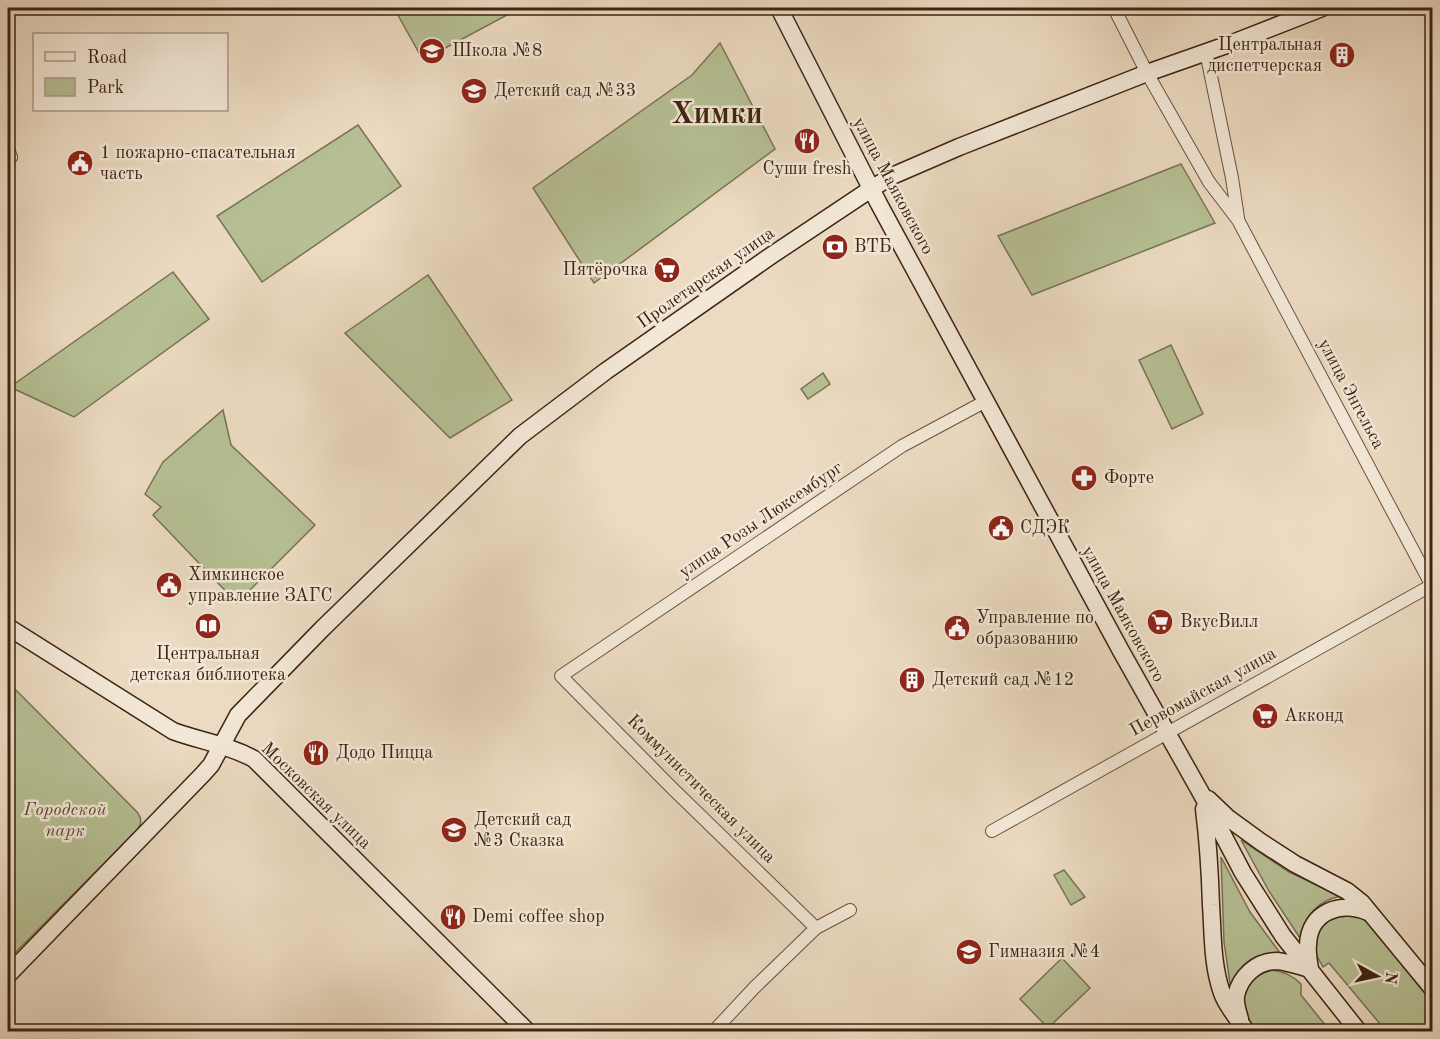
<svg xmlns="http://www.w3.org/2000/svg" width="1440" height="1039" viewBox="0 0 1440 1039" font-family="'Old Standard TT',serif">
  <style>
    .green { fill: #b6c094; stroke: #797254; stroke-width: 1.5 }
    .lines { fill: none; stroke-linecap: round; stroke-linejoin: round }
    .street-casing { stroke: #68523f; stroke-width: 14 }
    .secondary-casing { stroke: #3c2413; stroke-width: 19 }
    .street { stroke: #f3e8d7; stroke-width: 12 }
    .secondary { stroke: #f3e8d7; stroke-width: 16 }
    .labels { text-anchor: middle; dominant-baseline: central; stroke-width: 5; stroke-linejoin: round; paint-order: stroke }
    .poi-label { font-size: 18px; fill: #3c2413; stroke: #f3e8d7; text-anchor: start }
    .street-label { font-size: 18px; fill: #3c2413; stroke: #f3e8d7 }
    .park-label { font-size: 18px; font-style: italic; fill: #5a4b33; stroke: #f3e8d7 }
    .town-label { font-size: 30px; font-weight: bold; fill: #3c2413; stroke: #f3e8d7 }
  </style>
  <rect width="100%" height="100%" fill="#ecdbc2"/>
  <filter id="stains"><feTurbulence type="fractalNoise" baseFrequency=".00333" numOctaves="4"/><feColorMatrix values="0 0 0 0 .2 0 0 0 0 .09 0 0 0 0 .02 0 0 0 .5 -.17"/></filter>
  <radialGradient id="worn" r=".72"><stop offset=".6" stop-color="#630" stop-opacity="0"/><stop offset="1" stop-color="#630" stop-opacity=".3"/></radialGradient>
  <path class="green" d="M394,8h126l-97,52z
    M720,43l55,106 -181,134 -61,-95 159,-113z
    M358,125l43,61 -139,96 -45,-66z
    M1181,164l34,59 -183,72 -34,-59z
    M173,272l36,47 -135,98 -64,-30z
    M428,275l84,125 -62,38 -105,-105z
    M1171,345l32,69 -31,15 -33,-69z
    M823,373l7,11 -22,15 -7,-10z
    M223,410l8,35 84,80 -78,78 -84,-88 8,-8 -16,-13 18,-32z
    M8,682l129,130c5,7 5,11 0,18l-129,130z
    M1241,840l48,32 52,24c-24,5 -35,19 -41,42l-31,-47z
    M1221,857l29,55 30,41c-28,1 -41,9 -49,37l-7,-48z
    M1064,870l21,27 -14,8 -17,-30z
    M1336,915h22l11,9 63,78v29h-46l-57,-68 -6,4 -6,-11 -2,-9 5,-21z
    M1062,958l28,30 -42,40 -28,-29z
    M1271,970c13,2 21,5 30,14v11l29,36h-73c-4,-5 -8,-10 -11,-16 -9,-22 3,-40 25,-45z"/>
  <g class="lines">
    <defs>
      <path id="street" d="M1114,8l33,65 62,109 29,38 194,366
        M1206,52l26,126 6,40
        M8,149l3,8 -3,2
        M992,831l440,-246
        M816,928l-144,-140 -111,-112 341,-230 84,-45
        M713,1032l41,-44 62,-60 34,-18"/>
      <path id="secondary" d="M779,8l100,196 242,447 80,142 42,80 40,63 76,96
        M8,627l165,104c27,10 56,14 81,28l274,273
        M1208,799l20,19 33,24 34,22 52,27 15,12 70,85
        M1204,809c4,32 6,64 7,96 2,29 1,60 11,88 5,14 16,26 25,39
        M1310,969c-1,-8 -3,-16 -2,-24 1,-34 33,-44 60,-33
        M8,975l195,-201 8,-9 27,-50 84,-86 198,-193 86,-65 166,-116 99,-66 21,-13 67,-29 188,-74 88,-31 87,-34
        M1240,1019c-2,-7 -5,-15 -4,-23 4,-20 21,-35 41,-35 11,1 22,5 33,8"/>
    </defs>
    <use href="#street" class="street-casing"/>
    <use href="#secondary" class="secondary-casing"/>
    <use href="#street" class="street"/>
    <use href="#secondary" class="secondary"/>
  </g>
  <defs>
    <symbol id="school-disc" viewBox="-11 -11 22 22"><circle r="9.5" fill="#8f2418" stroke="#f3e8d7"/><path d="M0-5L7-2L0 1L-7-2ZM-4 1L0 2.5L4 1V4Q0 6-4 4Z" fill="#fff"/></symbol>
    <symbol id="building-disc" viewBox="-11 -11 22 22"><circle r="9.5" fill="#8f2418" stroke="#f3e8d7"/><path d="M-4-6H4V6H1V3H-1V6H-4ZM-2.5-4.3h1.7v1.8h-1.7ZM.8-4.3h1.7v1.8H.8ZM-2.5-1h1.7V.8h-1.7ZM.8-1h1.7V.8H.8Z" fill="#fff"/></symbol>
    <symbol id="restaurant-disc" viewBox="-11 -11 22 22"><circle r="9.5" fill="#8f2418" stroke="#f3e8d7"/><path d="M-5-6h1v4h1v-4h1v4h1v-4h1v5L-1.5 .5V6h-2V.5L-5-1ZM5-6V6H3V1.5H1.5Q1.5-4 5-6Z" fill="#fff"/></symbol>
    <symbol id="civic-disc" viewBox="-11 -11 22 22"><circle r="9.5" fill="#8f2418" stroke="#f3e8d7"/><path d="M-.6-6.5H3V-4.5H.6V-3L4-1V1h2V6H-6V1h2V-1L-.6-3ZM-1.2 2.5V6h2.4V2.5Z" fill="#fff"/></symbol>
    <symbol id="bank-disc" viewBox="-11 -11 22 22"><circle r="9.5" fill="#8f2418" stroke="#f3e8d7"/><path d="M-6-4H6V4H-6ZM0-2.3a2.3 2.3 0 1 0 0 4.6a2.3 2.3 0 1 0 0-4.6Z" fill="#fff"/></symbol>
    <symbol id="supermarket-disc" viewBox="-11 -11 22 22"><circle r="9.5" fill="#8f2418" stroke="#f3e8d7"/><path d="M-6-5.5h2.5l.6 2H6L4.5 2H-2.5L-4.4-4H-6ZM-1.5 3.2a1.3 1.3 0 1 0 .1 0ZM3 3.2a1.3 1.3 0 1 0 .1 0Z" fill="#fff"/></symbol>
    <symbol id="pharmacy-disc" viewBox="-11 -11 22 22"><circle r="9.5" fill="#8f2418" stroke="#f3e8d7"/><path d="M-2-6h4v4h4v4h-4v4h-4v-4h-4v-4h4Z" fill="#fff"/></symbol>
    <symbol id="library-disc" viewBox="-11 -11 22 22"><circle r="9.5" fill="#8f2418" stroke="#f3e8d7"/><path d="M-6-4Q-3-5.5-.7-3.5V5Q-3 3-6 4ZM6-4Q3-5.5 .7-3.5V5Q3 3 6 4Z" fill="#fff"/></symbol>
  </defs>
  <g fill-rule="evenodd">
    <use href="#school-disc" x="417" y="36" width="30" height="30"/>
    <use href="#building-disc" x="1327" y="40" width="30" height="30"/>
    <use href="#school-disc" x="459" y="76" width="30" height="30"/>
    <use href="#restaurant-disc" x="792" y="126" width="30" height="30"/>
    <use href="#civic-disc" x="65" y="148" width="30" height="30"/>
    <use href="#bank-disc" x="820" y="232" width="30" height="30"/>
    <use href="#supermarket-disc" x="652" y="255" width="30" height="30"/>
    <use href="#pharmacy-disc" x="1069" y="463" width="30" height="30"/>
    <use href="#civic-disc" x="986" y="513" width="30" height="30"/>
    <use href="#civic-disc" x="154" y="570" width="30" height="30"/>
    <use href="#supermarket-disc" x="1145" y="607" width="30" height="30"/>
    <use href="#library-disc" x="193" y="611" width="30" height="30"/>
    <use href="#civic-disc" x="942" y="613" width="30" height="30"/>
    <use href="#building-disc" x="897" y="665" width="30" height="30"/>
    <use href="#supermarket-disc" x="1250" y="701" width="30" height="30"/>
    <use href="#restaurant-disc" x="301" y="738" width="30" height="30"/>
    <use href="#school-disc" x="439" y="815" width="30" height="30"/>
    <use href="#restaurant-disc" x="438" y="902" width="30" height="30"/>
    <use href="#school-disc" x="954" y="937" width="30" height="30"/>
  </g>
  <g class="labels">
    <g class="poi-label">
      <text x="1322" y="45" text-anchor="end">Центральная<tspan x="1322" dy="21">диспетчерская</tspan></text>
      <text x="452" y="51">Школа №8</text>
      <text x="494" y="91">Детский сад №33</text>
      <text x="100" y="153">1 пожарно-спасательная<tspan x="100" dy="21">часть</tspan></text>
      <text x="807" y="169" text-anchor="middle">Суши fresh</text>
      <text x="854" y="247">ВТБ</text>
      <text x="648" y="270" text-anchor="end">Пятёрочка</text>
      <text x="1104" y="478">Форте</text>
      <text x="1020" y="528">СДЭК</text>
      <text x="188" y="575">Химкинское<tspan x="188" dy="21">управление ЗАГС</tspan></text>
      <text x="976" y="618">Управление по<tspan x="976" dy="21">образованию</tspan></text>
      <text x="1180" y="622">ВкусВилл</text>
      <text x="208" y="654" text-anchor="middle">Центральная<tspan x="208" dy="21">детская библиотека</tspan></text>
      <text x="932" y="680">Детский сад №12</text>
      <text x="1284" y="716">Акконд</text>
      <text x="336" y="753">Додо Пицца</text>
      <text x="474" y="820">Детский сад<tspan x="474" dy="21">№3 Сказка</tspan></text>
      <text x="472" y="917">Demi coffee shop</text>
      <text x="988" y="952">Гимназия №4</text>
    </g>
    <g class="street-label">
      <text transform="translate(893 186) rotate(62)">улица Маяковского</text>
      <text transform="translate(706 278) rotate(-35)">Пролетарская улица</text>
      <text transform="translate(1351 394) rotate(62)">улица Энгельса</text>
      <text transform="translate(761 520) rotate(-34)">улица Розы Люксембург</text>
      <text transform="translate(1123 614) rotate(61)">улица Маяковского</text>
      <text transform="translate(1203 692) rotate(-29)">Первомайская улица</text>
      <text transform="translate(701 789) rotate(45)">Коммунистическая улица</text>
      <text transform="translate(316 796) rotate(44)">Московская улица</text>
    </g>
    <g class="park-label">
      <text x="65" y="810">Городской<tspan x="65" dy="21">парк</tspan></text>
    </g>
    <g class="town-label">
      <text x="717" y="115">Химки</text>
    </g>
  </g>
  <rect width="1440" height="1039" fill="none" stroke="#ecdbc2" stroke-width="30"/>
  <rect x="9" y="9" width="1422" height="1021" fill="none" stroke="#3c2413" stroke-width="3"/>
  <rect x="15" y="15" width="1410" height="1009" fill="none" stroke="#3c2413" stroke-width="1.5"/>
  <rect x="33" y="33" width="195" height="78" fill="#f3e8d7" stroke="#aa9a89" stroke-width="1.5"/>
  <rect x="45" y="52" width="30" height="9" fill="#f3e8d7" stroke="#aa9a89" stroke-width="1.5"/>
  <text x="87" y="63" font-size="18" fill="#3c2413">Road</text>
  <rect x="45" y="78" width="30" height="18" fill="#b6c094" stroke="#aa9a89" stroke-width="1.5"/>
  <text x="87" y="93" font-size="18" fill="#3c2413">Park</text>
  <g transform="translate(1377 976) rotate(98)" stroke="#f3e8d7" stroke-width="4.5" paint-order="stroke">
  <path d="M0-4.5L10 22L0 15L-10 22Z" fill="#3c2413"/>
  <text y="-9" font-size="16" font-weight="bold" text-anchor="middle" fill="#3c2413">N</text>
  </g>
  <rect width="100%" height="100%" filter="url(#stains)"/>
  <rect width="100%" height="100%" fill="url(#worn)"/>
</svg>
